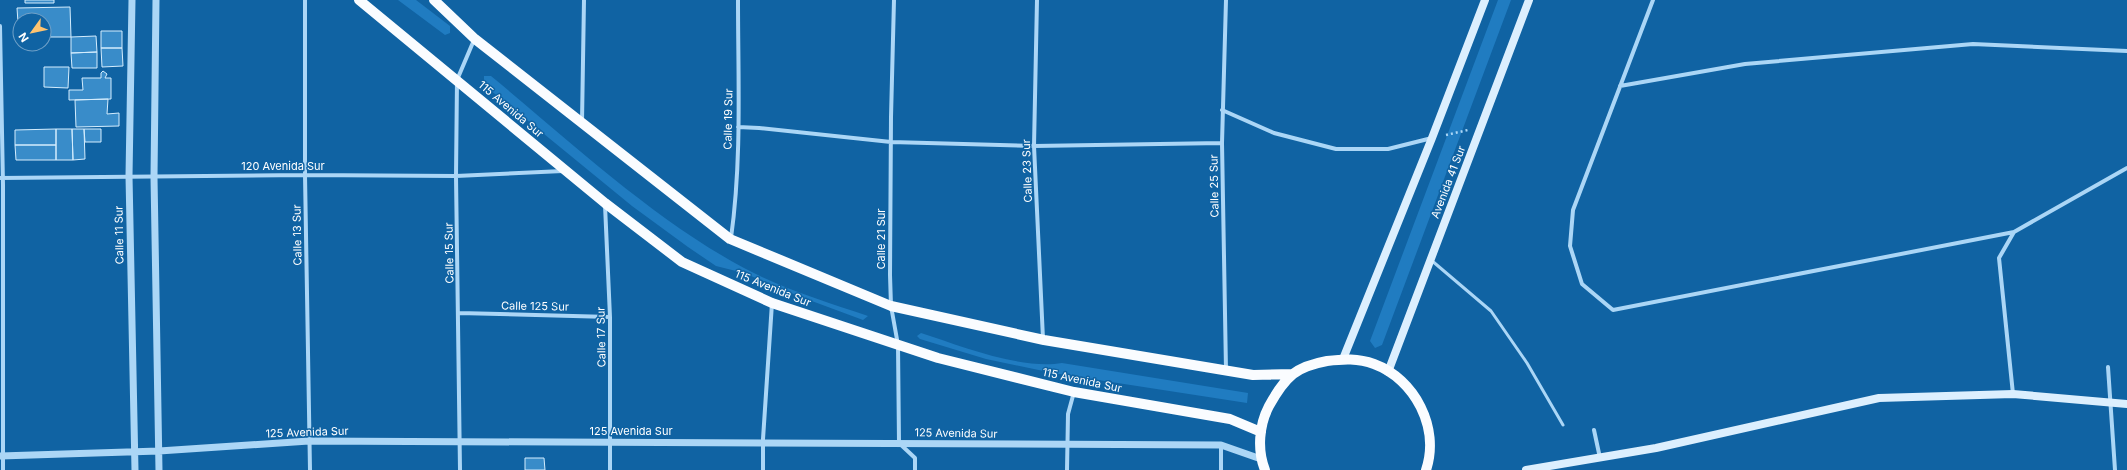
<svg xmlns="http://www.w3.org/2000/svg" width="2127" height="470" viewBox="0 0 2127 470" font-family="Inter,sans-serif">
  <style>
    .green { fill: #207cc1 }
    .building { fill: #398cc9; stroke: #d4edfe }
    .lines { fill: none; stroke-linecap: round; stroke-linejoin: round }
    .path { stroke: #abd6f6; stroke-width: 2.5; stroke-dasharray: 2 3; stroke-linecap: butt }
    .service { stroke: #abd6f6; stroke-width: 3 }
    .minor { stroke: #abd6f6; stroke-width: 4 }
    .tertiary { stroke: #abd6f6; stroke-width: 7 }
    .secondary { stroke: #dceffe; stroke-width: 8 }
    .primary { stroke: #fafcff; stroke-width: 10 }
    .labels { text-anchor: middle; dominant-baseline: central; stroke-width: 3; stroke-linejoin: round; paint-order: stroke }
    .street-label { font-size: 11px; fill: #fff; stroke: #1063a3 }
  </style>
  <rect width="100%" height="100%" fill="#1063a3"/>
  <path class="green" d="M398,0h18l34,26v7l-5,2z
    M1498,0h13l-129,345 -7,3 -5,-7z
    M484,76h7c80,66 162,143 253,192 39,21 83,34 124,48l-5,4 -62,-23 -57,-24 -28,-7 -28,-19 -56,-41 -148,-121z
    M921,333c40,13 100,37 141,30l186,30 -1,10 -194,-30 -67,-14 -66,-20 -3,-3z"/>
  <path class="building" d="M25,0h29v3h-29z
    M70,7l1,30h-27v-17h-24l-1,17 -2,-29z
    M101,31h21v17h-21z
    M96,36l1,16 -26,1v-16z
    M101,48h21l1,18 -21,1z
    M97,52v16h-25l-1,-15z
    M44,67h25l-1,21 -24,-1z
    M103,71l4,3 -2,4h6v21l-42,1v-10h14l-1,-12h19v-5z
    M108,99l-1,15 12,-1v13l-43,1 -1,-27z
    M56,129v16h-41v-15z
    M56,129h16l1,31h-17z
    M72,129h12l1,30 -12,1z
    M84,129h17v13h-16z
    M15,145h41v15h-40z
    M525,458h19l1,12h-20z"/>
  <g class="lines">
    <path class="path" d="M1446,135l22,-5"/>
    <path class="service" d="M1431,260l60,51 36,52 36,62"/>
    <path class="minor" d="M305,0v175l5,295
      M894,0l-3,117 -1,158 1,31 7,39 1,98 16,15v12
      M1037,0l-3,146 9,193
      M1653,0l-80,210 -3,36 12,38 31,26 401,-78 113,-64
      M0,26l3,159v285
      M1620,86l125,-22 228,-20 154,7
      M1222,110l52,23 62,16h52l44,-11
      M582,122l2,-122
      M738,127l21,1 132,14 143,4 188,-3
      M0,178l305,-3 151,1 107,-5
      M605,205l5,112v153
      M731,238c11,-78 7,-159 7,-238
      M459,313l151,4
      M2108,367l7,103
      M1226,370l-4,-227 4,-143
      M2013,394l-14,-136 15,-26
      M1594,430l6,28
      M1221,445v25
      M460,470l-4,-294 1,-96 17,-40
      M763,470v-31l9,-136
      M1067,470l1,-56 6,-22"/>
    <path class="tertiary" d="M132,0l-3,176 6,294
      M156,0l-2,177 5,293
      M0,456l159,-5 150,-10 912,4 40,14"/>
    <path class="secondary" d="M1343,359l89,-221 53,-138
      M1388,372l141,-372
      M1526,470l130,-22 223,-50 134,-4 114,10"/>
    <path class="primary" d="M359,0l246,203 77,59 90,41 166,55 136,34 156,27 31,13
      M434,0l41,39 255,200 161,67 153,34 209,35 40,-1
      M1265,470c-8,-20 -6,-45 4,-64 6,-11 14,-24 24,-32 9,-7 23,-11 34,-13 16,-2 31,-3 47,3 41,15 66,64 52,106"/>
  </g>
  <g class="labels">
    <g class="street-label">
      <text transform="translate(511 109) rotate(40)">115 Avenida Sur</text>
      <text transform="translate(728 119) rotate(-89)">Calle 19 Sur</text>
      <text x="283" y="166">120 Avenida Sur</text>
      <text transform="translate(1027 171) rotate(-92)">Calle 23 Sur</text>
      <text transform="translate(1448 182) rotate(-69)">Avenida 41 Sur</text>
      <text transform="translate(1214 186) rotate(-91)">Calle 25 Sur</text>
      <text transform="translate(119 235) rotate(-91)">Calle 11 Sur</text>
      <text transform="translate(297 235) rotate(-91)">Calle 13 Sur</text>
      <text transform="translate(881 239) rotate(-90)">Calle 21 Sur</text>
      <text transform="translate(449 253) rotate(-91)">Calle 15 Sur</text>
      <text transform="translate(773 288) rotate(22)">115 Avenida Sur</text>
      <text transform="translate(535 306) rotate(1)">Calle 125 Sur</text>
      <text transform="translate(601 337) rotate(-91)">Calle 17 Sur</text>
      <text transform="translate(1082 380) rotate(12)">115 Avenida Sur</text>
      <text x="631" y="431">125 Avenida Sur</text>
      <text transform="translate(307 432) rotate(-2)">125 Avenida Sur</text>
      <text transform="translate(956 433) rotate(1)">125 Avenida Sur</text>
    </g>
  </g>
  <g transform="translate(32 32) rotate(237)"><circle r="19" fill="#1063a3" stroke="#70a1c8"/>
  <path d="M0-3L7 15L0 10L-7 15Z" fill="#ffc470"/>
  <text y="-6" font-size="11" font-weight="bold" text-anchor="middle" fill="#ffffff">N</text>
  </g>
</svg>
